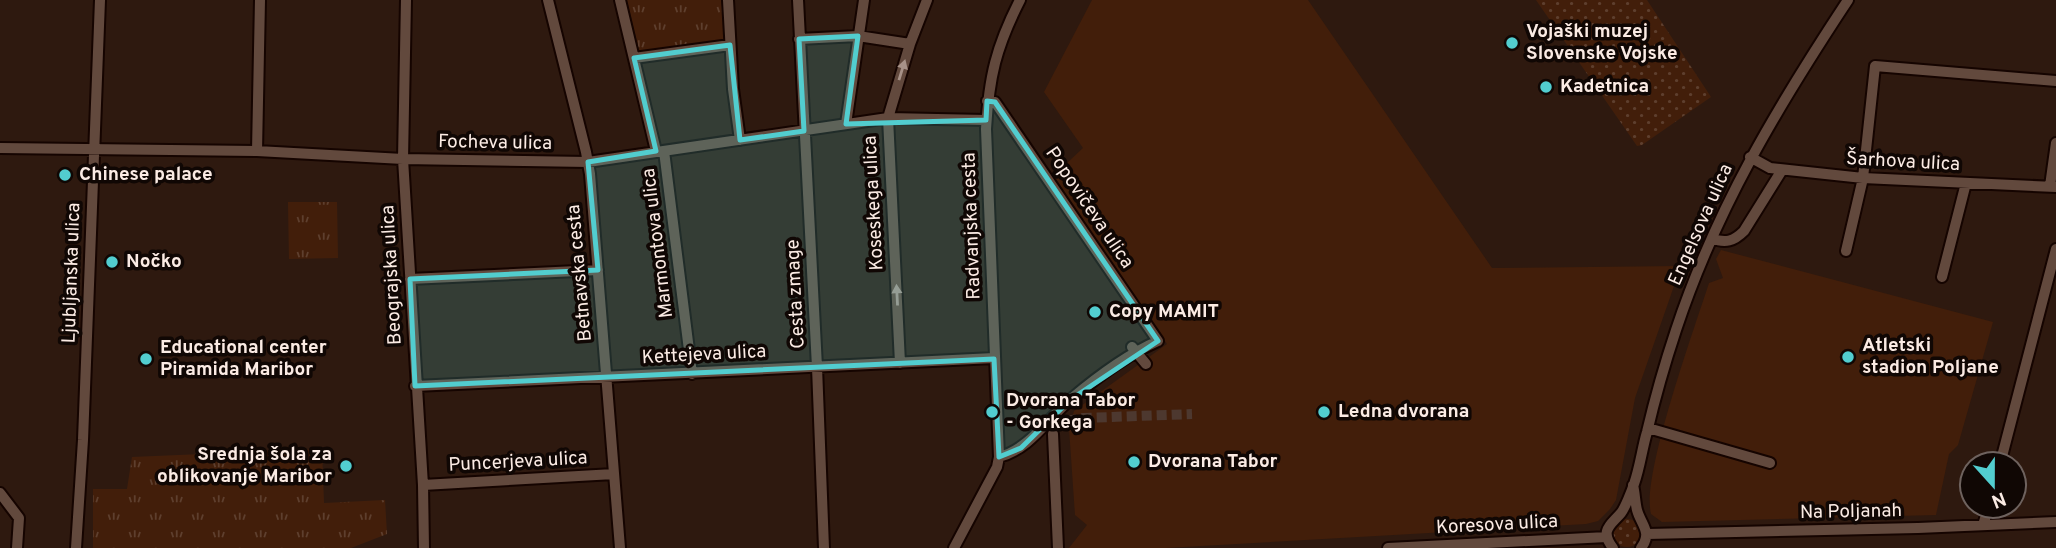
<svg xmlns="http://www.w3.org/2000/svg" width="2056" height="548" viewBox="0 0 2056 548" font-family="Overpass,sans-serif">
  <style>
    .grass { fill: url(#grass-dots) }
    .park { fill: url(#park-tufts) }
    .pitch { fill: #421e0a }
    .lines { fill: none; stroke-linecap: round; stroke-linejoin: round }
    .minor-tunnel { stroke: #4d382f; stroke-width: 10; stroke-dasharray: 10 5; stroke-linecap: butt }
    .minor-casing { stroke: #150400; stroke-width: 14 }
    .minor { stroke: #62493d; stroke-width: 10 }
    .oneway { fill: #a79288 }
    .marked { fill: #52cdcf; fill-opacity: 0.2; stroke: #52cdcf; stroke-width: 5; stroke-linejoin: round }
    .poi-dot { fill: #52cdcf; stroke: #100704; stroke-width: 2.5 }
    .labels { text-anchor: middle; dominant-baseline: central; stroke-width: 7; stroke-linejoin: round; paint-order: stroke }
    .poi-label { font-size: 19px; font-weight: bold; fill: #fbebe4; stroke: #100704; text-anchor: start }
    .street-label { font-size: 19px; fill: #fbebe4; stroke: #100704 }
  </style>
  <defs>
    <pattern id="grass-dots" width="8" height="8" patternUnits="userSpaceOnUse" patternTransform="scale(1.75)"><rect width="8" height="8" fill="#421e0a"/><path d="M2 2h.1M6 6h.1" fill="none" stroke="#5e3f2e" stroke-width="1.8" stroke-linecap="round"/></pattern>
    <pattern id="park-tufts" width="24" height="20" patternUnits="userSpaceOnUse" patternTransform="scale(1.75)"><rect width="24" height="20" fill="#421e0a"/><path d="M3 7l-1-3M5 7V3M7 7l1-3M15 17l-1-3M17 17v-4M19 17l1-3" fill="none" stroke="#5e3f2e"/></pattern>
  </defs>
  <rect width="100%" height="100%" fill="#2e190f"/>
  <path class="grass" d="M1536,0h111l64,97 -69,48 -5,1z
    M1613 533a14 14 0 1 1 28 0a14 14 0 1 1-28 0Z"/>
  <path class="park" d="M627,0h96l3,37 -4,4 -81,12 -2,-3z
    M288,202h49l1,56 -49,1z
    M322,449l2,54 61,-3 2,34 -36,14h-258v-59h34l5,-32z"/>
  <path class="pitch" d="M1092,0h216l184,268 189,-2 -46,132 -19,102 -6,9 -12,12 -12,3 -420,24h-97l18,-23 -12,-10 -6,-87 5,-17 93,-67 -114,-168 30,-28 -39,-56z
    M1721,250l272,72 -35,123 -9,9 -13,61 -274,7 -11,-8c-10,-38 44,-187 58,-231l14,-5 -7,-19z"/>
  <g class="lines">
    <path class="minor-tunnel" d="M1067,421l16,-3 109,-4"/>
    <defs>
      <path id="minor" d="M406,0l-3,159 20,326 1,63
        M548,0l38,152 4,22 30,374
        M620,0l36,151
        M728,0l5,89 7,51
        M798,0l19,367 7,181
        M799,39l59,-3 52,8
        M634,58l96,-13
        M987,101l8,1 163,239c-32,14 -61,36 -87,58 -24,20 -41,50 -72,58
        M846,124l18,-124
        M0,148l257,3 146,8 185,3 300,-44 98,2
        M257,151l3,-151
        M664,151l28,223
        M1750,157l20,11 93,10 193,9
        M2050,186l6,-43
        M1712,238c13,6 22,3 32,-7l38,-61
        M1846,251l17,-73 12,-112 181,15
        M1942,277l24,-94
        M410,279l188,-9
        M1132,347l14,17
        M900,363l-12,-245 22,-74 17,-44
        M415,386l579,-28
        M1648,428l122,35
        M1053,434l5,114
        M2000,464l56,-215
        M423,485l191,-11
        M1633,485c2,8 2,17 4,25 4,15 16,22 4,38
        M0,493l19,25 -2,30
        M1983,525l6,-19
        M1647,534l271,-6 138,-6
        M76,548l7,-108 17,-440
        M954,548l43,-81 2,-10 -13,-328c3,-52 10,-82 34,-129
        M1388,548l219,-11
        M1613,548c-14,-18 -2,-23 8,-35 4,-5 11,-23 13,-29 6,-17 8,-35 13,-52 8,-34 18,-69 29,-102 40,-121 102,-224 172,-330"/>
    </defs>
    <use href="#minor" class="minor-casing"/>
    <use href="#minor" class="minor"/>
  </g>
  <defs><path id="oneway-solid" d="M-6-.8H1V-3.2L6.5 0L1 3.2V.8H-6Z" transform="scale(1.75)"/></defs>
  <g class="oneway">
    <use href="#oneway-solid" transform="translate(902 70) rotate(-73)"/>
    <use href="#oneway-solid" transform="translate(897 295) rotate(-93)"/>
  </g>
  <path class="marked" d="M858,36l-12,88 140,-4 1,-19 8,1 163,239 -88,59 -49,48 -22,9 -5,-98 -579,27 -5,-107 188,-9 -10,-108 68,-11 -22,-93 96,-13 10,95 64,-9 -5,-92z"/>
  <g class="poi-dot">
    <circle cx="1512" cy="43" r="7"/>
    <circle cx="1546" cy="87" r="7"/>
    <circle cx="65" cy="175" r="7"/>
    <circle cx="112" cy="262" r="7"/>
    <circle cx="1095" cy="312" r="7"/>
    <circle cx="1848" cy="357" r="7"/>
    <circle cx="146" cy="359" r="7"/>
    <circle cx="992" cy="412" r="7"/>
    <circle cx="1324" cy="412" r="7"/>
    <circle cx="1134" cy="462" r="7"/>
    <circle cx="346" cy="466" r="7"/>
  </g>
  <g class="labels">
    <g class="poi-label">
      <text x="1526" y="32">Vojaški muzej<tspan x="1526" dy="22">Slovenske Vojske</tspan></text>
      <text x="1560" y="87">Kadetnica</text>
      <text x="79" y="175">Chinese palace</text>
      <text x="126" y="262">Nočko</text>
      <text x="1109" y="312">Copy MAMIT</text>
      <text x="1862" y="346">Atletski<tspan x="1862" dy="22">stadion Poljane</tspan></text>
      <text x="160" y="348">Educational center<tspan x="160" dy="22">Piramida Maribor</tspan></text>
      <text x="1006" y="401">Dvorana Tabor<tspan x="1006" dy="22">- Gorkega</tspan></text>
      <text x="1338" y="412">Ledna dvorana</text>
      <text x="332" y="455" text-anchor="end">Srednja šola za<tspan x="332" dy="22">oblikovanje Maribor</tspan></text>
      <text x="1148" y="462">Dvorana Tabor</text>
    </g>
    <g class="street-label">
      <text transform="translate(495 143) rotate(1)">Focheva ulica</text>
      <text transform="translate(1903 162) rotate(3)">Šarhova ulica</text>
      <text transform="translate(874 203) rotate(-93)">Koseskega ulica</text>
      <text transform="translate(1089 208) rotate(56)">Popovičeva ulica</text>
      <text transform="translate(1701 225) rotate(-66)">Engelsova ulica</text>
      <text transform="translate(972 226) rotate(-92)">Radvanjska cesta</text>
      <text transform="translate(658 243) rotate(-97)">Marmontova ulica</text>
      <text transform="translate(72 273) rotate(-88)">Ljubljanska ulica</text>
      <text transform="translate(580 273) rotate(-95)">Betnavska cesta</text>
      <text transform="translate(392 275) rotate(-93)">Beograjska ulica</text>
      <text transform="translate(796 294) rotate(-93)">Cesta zmage</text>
      <text transform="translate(704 355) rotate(-3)">Kettejeva ulica</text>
      <text transform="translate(518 462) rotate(-3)">Puncerjeva ulica</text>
      <text transform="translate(1851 512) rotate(-1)">Na Poljanah</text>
      <text transform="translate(1497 525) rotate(-3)">Koresova ulica</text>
    </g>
  </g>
  <g transform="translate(1993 485) rotate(159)"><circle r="33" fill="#100704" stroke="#6e625e" stroke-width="2"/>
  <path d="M0-5L12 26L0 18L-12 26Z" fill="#52cdcf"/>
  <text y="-10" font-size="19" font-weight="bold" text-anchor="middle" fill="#fbebe4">N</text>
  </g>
</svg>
